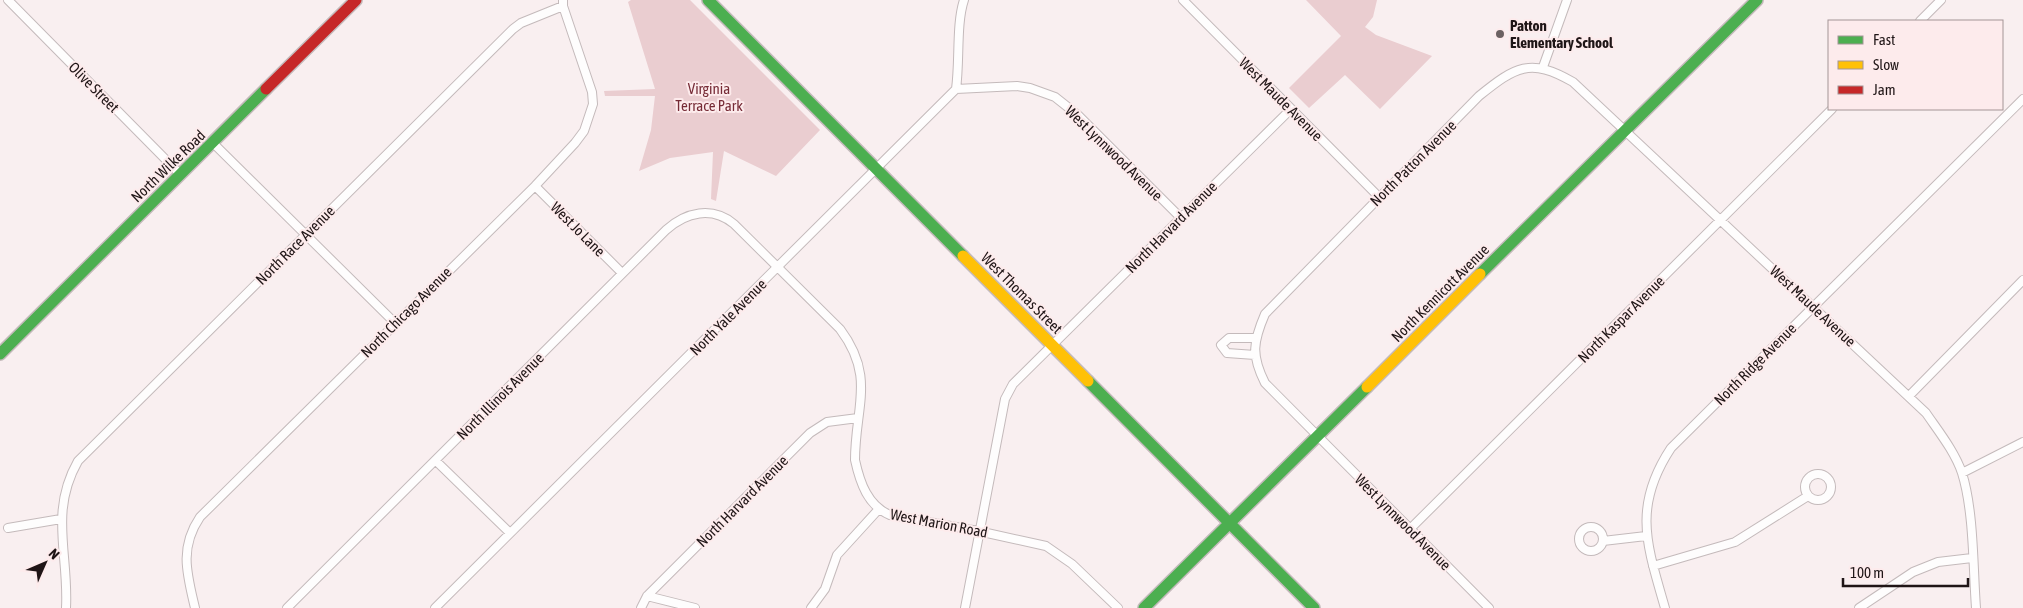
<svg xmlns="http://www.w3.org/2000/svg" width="2023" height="608" viewBox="0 0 2023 608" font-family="'Asap Condensed',sans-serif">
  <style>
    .green { fill: #eacdd0 }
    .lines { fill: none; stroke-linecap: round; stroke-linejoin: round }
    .street-casing { stroke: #c4babb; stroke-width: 10 }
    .fast-casing { stroke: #c4babb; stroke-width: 14 }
    .slow-casing { stroke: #c4babb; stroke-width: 14 }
    .jam-casing { stroke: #c4babb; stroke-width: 14 }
    .street { stroke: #fefdfd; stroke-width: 8 }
    .fast { stroke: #4caf50; stroke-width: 11 }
    .slow { stroke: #ffc107; stroke-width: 11 }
    .jam { stroke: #c62828; stroke-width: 11 }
    .poi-dot { fill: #6b6162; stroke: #fdebec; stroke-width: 2 }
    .labels { text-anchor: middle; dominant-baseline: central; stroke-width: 4; stroke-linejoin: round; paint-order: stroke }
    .poi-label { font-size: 15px; font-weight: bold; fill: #1f1516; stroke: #fdebec; text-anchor: start }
    .street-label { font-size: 15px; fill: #1f1516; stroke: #fdebec }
    .park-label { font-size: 15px; fill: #762b36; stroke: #fdebec }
  </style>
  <rect width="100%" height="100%" fill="#f9eff0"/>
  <path class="green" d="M631,0h59l130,130 -44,46 -52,-25 -8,50 -5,-2 2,-47 -43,6 -31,13 12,-41 4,-34h-50l-1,-5 51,-2 -27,-87z
    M1306,0h71l-4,17 -8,10 11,8 56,21 -52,53 -35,-34 -36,33 -20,-20 52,-52z"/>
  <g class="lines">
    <defs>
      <path id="street" d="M8,0l172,174
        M1183,0l196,197
        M1920,21l21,-21
        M1543,67l24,-67
        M956,89l61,-3 13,2 25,9 24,19 101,101
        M213,143l182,180
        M535,186l87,87
        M1255,355l-28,-2 -6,-8 8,-7h26
        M1909,396l114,-116
        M436,461l74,72
        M1962,473l61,-31
        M1805 487a13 13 0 1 1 26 0a13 13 0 1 1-26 0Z
        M1579 539a12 12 0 1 1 24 0a12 12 0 1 1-24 0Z
        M8,528l53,-9
        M1410,529l422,-420
        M1603,541l43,-5
        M1653,566l82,-24 73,-46
        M647,596l48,12
        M66,608c3,-54 -17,-96 12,-147l435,-432 8,-6 42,-17
        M195,608c-8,-34 -16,-60 5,-91l335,-331 40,-43 9,-12 9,-27 -1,-12 -29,-86v-6
        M287,608l379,-378c20,-18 46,-24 68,-6l106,105c36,48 15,78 15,131 5,23 13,46 35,55l88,16 68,15 26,18 46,44
        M435,608l521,-519c4,-28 0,-65 8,-89
        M641,608l6,-12 163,-163 17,-11 31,-4
        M811,608l14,-19 12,-34 41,-45
        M965,608l40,-209 8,-15 278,-275
        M1489,608l-224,-225c-14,-28 -12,-41 0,-69l214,-218c36,-29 51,-39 94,-14l353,331c13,19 29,39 36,60 12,38 11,95 14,135
        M1665,608c-18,-63 -33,-101 6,-160l352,-349
        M1859,608l54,-36 25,-10 34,-4"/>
      <path id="fast" d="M708,0l255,256
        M1480,274l277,-274
        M0,354l266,-265
        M1088,381l226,227
        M1144,608l223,-221"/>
      <path id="slow" d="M963,256l125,125
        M1367,387l113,-113"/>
      <path id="jam" d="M266,89l90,-89"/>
    </defs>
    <use href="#street" class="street-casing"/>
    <use href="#fast" class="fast-casing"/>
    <use href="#slow" class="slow-casing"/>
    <use href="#jam" class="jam-casing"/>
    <use href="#street" class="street"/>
    <use href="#fast" class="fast"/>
    <use href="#slow" class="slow"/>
    <use href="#jam" class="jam"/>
  </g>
  <circle class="poi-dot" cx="1500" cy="34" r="5"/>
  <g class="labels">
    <g class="poi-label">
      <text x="1510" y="25">Patton<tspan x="1510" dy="17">Elementary School</tspan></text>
    </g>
    <g class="street-label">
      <text transform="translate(94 87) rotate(45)">Olive Street</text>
      <text transform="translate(1281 99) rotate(45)">West Maude Avenue</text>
      <text transform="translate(1114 153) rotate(44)">West Lynnwood Avenue</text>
      <text transform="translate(1413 163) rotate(-45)">North Patton Avenue</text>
      <text transform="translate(168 166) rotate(-44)">North Wilke Road</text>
      <text transform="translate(1171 227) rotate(-45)">North Harvard Avenue</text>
      <text transform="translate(578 229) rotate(45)">West Jo Lane</text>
      <text transform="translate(295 245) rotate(-45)">North Race Avenue</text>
      <text transform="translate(1022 293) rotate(45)">West Thomas Street</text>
      <text transform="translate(1440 293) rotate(-45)">North Kennicott Avenue</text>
      <text transform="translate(1813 306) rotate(43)">West Maude Avenue</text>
      <text transform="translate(406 312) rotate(-45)">North Chicago Avenue</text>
      <text transform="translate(728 317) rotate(-45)">North Yale Avenue</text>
      <text transform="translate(1621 319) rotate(-45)">North Kaspar Avenue</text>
      <text transform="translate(1755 364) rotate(-45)">North Ridge Avenue</text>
      <text transform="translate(500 396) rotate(-45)">North Illinois Avenue</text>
      <text transform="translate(742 501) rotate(-45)">North Harvard Avenue</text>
      <text transform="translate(1403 522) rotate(45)">West Lynnwood Avenue</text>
      <text transform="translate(939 523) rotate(11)">West Marion Road</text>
    </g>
    <g class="park-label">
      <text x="709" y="88">Virginia<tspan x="709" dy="17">Terrace Park</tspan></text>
    </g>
  </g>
  <rect x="1828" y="20" width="175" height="90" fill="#fdebec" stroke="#a49596"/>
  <rect x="1838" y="36" width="25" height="8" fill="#4caf50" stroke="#a49596"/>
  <text x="1873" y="45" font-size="15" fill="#1f1516">Fast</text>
  <rect x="1838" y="61" width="25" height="8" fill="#ffc107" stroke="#a49596"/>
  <text x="1873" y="70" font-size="15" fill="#1f1516">Slow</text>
  <rect x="1838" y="86" width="25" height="8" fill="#c62828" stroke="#a49596"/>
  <text x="1873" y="95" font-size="15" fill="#1f1516">Jam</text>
  <g transform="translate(45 563) rotate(45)" stroke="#fdebec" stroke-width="4" paint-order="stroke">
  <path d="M0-4L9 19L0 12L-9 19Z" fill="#1f1516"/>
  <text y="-8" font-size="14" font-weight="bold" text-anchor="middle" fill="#1f1516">N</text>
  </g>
  <path d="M1843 578v8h125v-8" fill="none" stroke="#1f1516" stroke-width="2.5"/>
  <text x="1850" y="578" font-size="15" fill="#1f1516" stroke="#fdebec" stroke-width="4" paint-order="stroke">100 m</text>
</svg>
